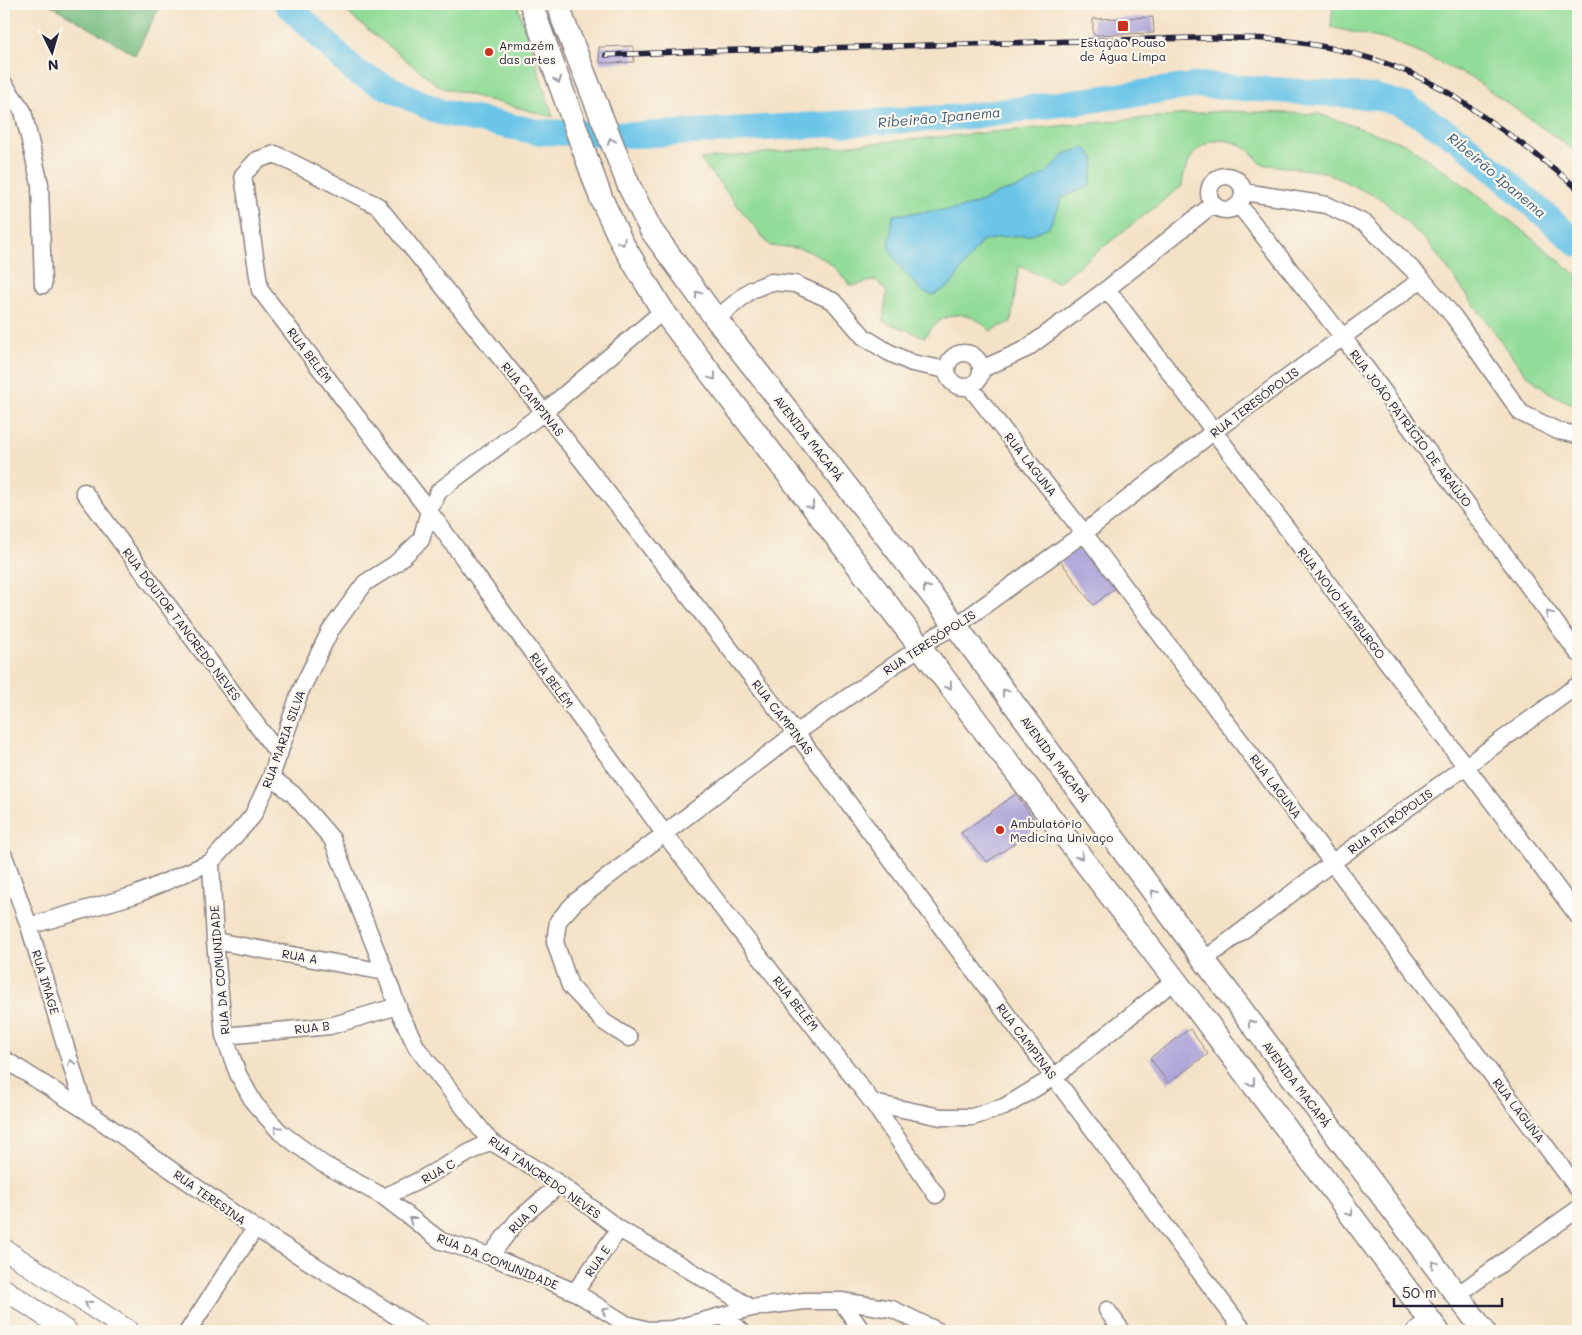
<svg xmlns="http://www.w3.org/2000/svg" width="1582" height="1335" viewBox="0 0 1582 1335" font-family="Mali,sans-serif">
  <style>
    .green { fill: #91dc98; stroke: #5a7f6a; fill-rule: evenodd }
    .forest { fill: #74bc80; stroke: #4b6f5e }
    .water { fill: #6ac5e8; stroke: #467492 }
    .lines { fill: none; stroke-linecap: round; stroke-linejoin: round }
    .river { stroke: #6ac5e8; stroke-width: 26 }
    .building { fill: #b1a7da }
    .minor-casing { stroke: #8b8281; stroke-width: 19 }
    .tertiary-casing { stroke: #8b8281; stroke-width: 22 }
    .secondary-casing { stroke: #8b8281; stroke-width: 25 }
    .minor { stroke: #fff; stroke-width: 16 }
    .tertiary { stroke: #fff; stroke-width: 20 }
    .secondary { stroke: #fff; stroke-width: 22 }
    .rail-casing { stroke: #22223b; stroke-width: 5.5 }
    .rail { stroke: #fbf7ec; stroke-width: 4; stroke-dasharray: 11; stroke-linecap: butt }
    .oneway { stroke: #9c9ca7 }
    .poi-dot { fill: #c8321e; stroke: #fbf7ec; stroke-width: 2 }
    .labels { text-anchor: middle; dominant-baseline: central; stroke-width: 4.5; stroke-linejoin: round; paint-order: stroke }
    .poi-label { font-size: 12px; fill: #22223b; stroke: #fbf7ec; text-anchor: start }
    .street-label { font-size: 12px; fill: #22223b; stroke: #fbf7ec }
    .water-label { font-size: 14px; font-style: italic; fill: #3b5b78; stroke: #fbf7ec }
  </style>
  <rect width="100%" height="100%" fill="#fbf7ec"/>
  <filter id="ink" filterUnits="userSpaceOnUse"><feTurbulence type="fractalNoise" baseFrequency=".02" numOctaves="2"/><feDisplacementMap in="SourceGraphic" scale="10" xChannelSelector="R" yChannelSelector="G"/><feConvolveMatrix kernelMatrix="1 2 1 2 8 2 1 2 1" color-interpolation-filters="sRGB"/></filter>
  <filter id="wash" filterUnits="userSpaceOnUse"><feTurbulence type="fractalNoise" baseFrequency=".0096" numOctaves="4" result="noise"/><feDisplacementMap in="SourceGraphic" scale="20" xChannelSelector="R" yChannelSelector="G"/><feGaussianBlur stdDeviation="1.12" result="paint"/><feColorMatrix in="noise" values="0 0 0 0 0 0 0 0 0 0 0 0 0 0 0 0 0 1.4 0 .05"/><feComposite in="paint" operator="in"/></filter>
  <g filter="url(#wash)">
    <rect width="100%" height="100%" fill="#f4e2c7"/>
    <path class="green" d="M339,4h178l36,113 -113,-30 -89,-71z
      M1333,4h245v149l-106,-75 -77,-36 -64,-15z
      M1221,111l98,3 87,30 75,53 97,79v129c-22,-6 -37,-18 -54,-33l-95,-128 -46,-44 -58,-28 -64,-8c-28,-40 -75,-27 -79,22l-125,97 -38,-17 -8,56 -21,9c-21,-24 -48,-21 -65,6l-42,-16 4,-29 -11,-12 -25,6c-26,-32 -41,-39 -81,-40l-70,-87zM1066,153l24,33 -29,12 -3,11 -57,28 -20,5 -15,20 -43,30 -34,-45 4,-32 63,-6 26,-7 14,-8 27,-8 22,-12z"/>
    <path class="forest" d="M49,4h112l-26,51z"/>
    <path class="water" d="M1086,148l9,11 -5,27 -29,12 -3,11 -9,18 -20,8 -28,2 -20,5 -31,44 -17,9 -10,-3 -26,-29 -8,-16 4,-32 63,-6 26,-7 14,-8 27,-8 22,-12 21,-21z"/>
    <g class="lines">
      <path class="river" d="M287,4l70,69 83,39 98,20 100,3 324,-18 238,-32 176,12 28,8 58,37 116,102"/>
    </g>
    <g id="blocks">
      <path class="building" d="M1153,17l1,16 -61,2v-16z
        M633,46l1,16 -34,1 -1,-16z
        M1082,542l35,45 -24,18 -34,-46z
        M1016,794l23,33 -52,35 -26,-29z
        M1190,1029l18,25 -40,29 -18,-25z"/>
    </g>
  </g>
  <g filter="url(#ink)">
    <use href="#blocks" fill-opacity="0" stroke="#8b8281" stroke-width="1"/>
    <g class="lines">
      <defs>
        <path id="minor" d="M4,84l19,27 17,73 3,101
          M1209 193a17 17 0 1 1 34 0a17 17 0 1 1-34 0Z
          M1244,192l83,13 39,19 56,55 32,38 67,96 37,18 20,4
          M1239,205l103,131 236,317
          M1107,289l471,627
          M716,319l35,-29 20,-8 24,2 38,17 31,36 24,15 24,11 35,7
          M947 370a17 17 0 1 1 34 0a17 17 0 1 1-34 0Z
          M982,369l44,-20 81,-60 105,-84
          M970,387l114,146 494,656
          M84,492l195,263
          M271,777l22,17 39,45 53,133 15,41 17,35 73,93 70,43 59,45 96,56 36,23 53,-7h37l51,8 46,22
          M4,856l25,70 56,184
          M211,862l4,79 9,95 14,38 16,29 26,29 43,32 61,33 57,44 49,15 85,36 51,32 22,6 25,-1 78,-21
          M29,926l106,-31 76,-33 41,-45 19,-40 29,-85 30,-61 35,-48 30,-19 26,-24 8,-29 10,-20 105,-79 119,-101
          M215,941l170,31
          M1204,960l129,-98 245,-177
          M224,1036l106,-10 68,-20
          M629,1038l-25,-16 -34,-36 -15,-44 3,-21 17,-19 221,-169 140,-97 20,-10 128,-93 129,-101 209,-153
          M4,1059l81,51 170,118 165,103
          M873,1103l68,14h31l32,-10 50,-30 121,-97
          M936,1195l-63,-92 -209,-270 -235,-322 -169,-221 -17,-115 14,-15 18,-6 103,52 166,206 252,321 448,598
          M384,1197l32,-15 74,-41
          M490,1256l27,-35 43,-37
          M575,1292l44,-63
          M1457,1295l121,-86
          M841,1301l21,30
          M1107,1310l15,21
          M724,1316l17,15
          M188,1331l67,-103
          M1415,1331l14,-12"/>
        <path id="tertiary" d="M4,1249l125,82
          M4,1289l63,42"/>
        <path id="secondary" d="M531,4l70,194 21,45 41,68 512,669 263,351
          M559,4l4,16 66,166 22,44 65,89 240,307 248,334 280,371"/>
      </defs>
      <use href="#minor" class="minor-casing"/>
      <use href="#tertiary" class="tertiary-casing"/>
      <use href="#secondary" class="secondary-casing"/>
      <use href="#minor" class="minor"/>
      <use href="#tertiary" class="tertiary"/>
      <use href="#secondary" class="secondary"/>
      <defs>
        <path id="rail" d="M606,55l99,-4 488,-13c34,0 69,-1 103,4 49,7 100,21 144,46 17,9 32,21 48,32 31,21 62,44 90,69"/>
      </defs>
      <use href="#rail" class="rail-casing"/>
      <use href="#rail" class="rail"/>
    </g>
    <defs><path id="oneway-chevron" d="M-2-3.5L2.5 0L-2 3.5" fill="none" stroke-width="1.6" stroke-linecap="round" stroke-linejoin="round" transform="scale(1.25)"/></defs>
    <g class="oneway">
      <use href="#oneway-chevron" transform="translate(558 80) rotate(70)"/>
      <use href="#oneway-chevron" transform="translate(611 141) rotate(-112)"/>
      <use href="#oneway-chevron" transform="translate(622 242) rotate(62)"/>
      <use href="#oneway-chevron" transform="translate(698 294) rotate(-126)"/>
      <use href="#oneway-chevron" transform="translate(713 377) rotate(53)"/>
      <use href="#oneway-chevron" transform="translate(811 506) rotate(53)"/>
      <use href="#oneway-chevron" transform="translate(926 588) rotate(-128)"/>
      <use href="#oneway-chevron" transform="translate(1549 614) rotate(-127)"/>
      <use href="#oneway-chevron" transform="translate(949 686) rotate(52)"/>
      <use href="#oneway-chevron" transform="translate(1005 692) rotate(-127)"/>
      <use href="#oneway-chevron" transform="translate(1080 856) rotate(52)"/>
      <use href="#oneway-chevron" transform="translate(1154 893) rotate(-127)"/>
      <use href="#oneway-chevron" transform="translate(1251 1023) rotate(-127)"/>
      <use href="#oneway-chevron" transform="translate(71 1063) rotate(-107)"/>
      <use href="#oneway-chevron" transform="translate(1252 1083) rotate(53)"/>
      <use href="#oneway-chevron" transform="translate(277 1129) rotate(-135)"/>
      <use href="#oneway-chevron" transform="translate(1350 1213) rotate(53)"/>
      <use href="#oneway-chevron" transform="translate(412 1220) rotate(-143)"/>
      <use href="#oneway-chevron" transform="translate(1434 1264) rotate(-127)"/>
      <use href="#oneway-chevron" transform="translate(88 1304) rotate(-147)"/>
      <use href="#oneway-chevron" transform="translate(605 1311) rotate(-148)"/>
    </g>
  </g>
  <g class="poi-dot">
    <rect x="1117" y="20" width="12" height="12" rx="2.5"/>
    <circle cx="489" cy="52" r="5"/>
    <circle cx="1000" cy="830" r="5"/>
  </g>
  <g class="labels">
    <g class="poi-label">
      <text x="1123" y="42" text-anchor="middle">Estação Pouso<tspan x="1123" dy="14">de Água Limpa</tspan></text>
      <text x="499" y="45">Armazém<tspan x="499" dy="14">das artes</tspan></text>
      <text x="1010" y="823">Ambulatório<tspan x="1010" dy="14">Medicina Univaço</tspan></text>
    </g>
    <g class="street-label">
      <text transform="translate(310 355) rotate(53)">RUA BELÉM</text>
      <text transform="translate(533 399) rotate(51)">RUA CAMPINAS</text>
      <text transform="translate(1254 402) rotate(-37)">RUA TERESÓPOLIS</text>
      <text transform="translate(1411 428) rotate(53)">RUA JOÃO PATRÍCIO DE ARAÚJO</text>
      <text transform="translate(809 438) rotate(52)">AVENIDA MACAPÁ</text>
      <text transform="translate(1031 464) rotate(52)">RUA LAGUNA</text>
      <text transform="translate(1342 603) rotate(53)">RUA NOVO HAMBURGO</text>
      <text transform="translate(182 624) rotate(53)">RUA DOUTOR TANCREDO NEVES</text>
      <text transform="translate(929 642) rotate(-33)">RUA TERESÓPOLIS</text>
      <text transform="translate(552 680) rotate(54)">RUA BELÉM</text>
      <text transform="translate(783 717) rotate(52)">RUA CAMPINAS</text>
      <text transform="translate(283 739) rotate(-70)">RUA MARIA SILVA</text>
      <text transform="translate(1055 759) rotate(53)">AVENIDA MACAPÁ</text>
      <text transform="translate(1276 786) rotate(53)">RUA LAGUNA</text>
      <text transform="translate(1390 821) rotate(-36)">RUA PETRÓPOLIS</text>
      <text transform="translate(300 956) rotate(10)">RUA A</text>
      <text transform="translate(219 970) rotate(-95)">RUA DA COMUNIDADE</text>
      <text transform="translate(46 982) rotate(73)">RUA IMAGE</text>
      <text transform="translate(796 1003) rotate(52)">RUA BELÉM</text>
      <text transform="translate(312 1027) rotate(-7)">RUA B</text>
      <text transform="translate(1027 1041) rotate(53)">RUA CAMPINAS</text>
      <text transform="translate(1297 1084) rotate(53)">AVENIDA MACAPÁ</text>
      <text transform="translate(1519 1110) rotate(53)">RUA LAGUNA</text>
      <text transform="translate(438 1171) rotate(-29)">RUA C</text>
      <text transform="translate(545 1177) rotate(35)">RUA TANCREDO NEVES</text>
      <text transform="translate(210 1197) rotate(35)">RUA TERESINA</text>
      <text transform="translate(523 1218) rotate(-45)">RUA D</text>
      <text transform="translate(498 1261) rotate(22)">RUA DA COMUNIDADE</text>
      <text transform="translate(597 1261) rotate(-55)">RUA E</text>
    </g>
    <g class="water-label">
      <text transform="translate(939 117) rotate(-5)">Ribeirão Ipanema</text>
      <text transform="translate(1497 175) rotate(40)">Ribeirão Ipanema</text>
    </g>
  </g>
  <rect width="1582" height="1335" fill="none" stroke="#fbf7ec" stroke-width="20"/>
  <g transform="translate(52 52) rotate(175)" stroke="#fbf7ec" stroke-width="4" paint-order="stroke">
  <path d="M0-4L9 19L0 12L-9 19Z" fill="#22223b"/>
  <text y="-8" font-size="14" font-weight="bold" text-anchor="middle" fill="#22223b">N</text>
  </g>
  <path d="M1394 1298v8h108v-8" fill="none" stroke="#22223b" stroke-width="2.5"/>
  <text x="1402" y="1298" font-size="15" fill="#22223b" stroke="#fbf7ec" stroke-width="4" paint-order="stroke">50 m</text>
</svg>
